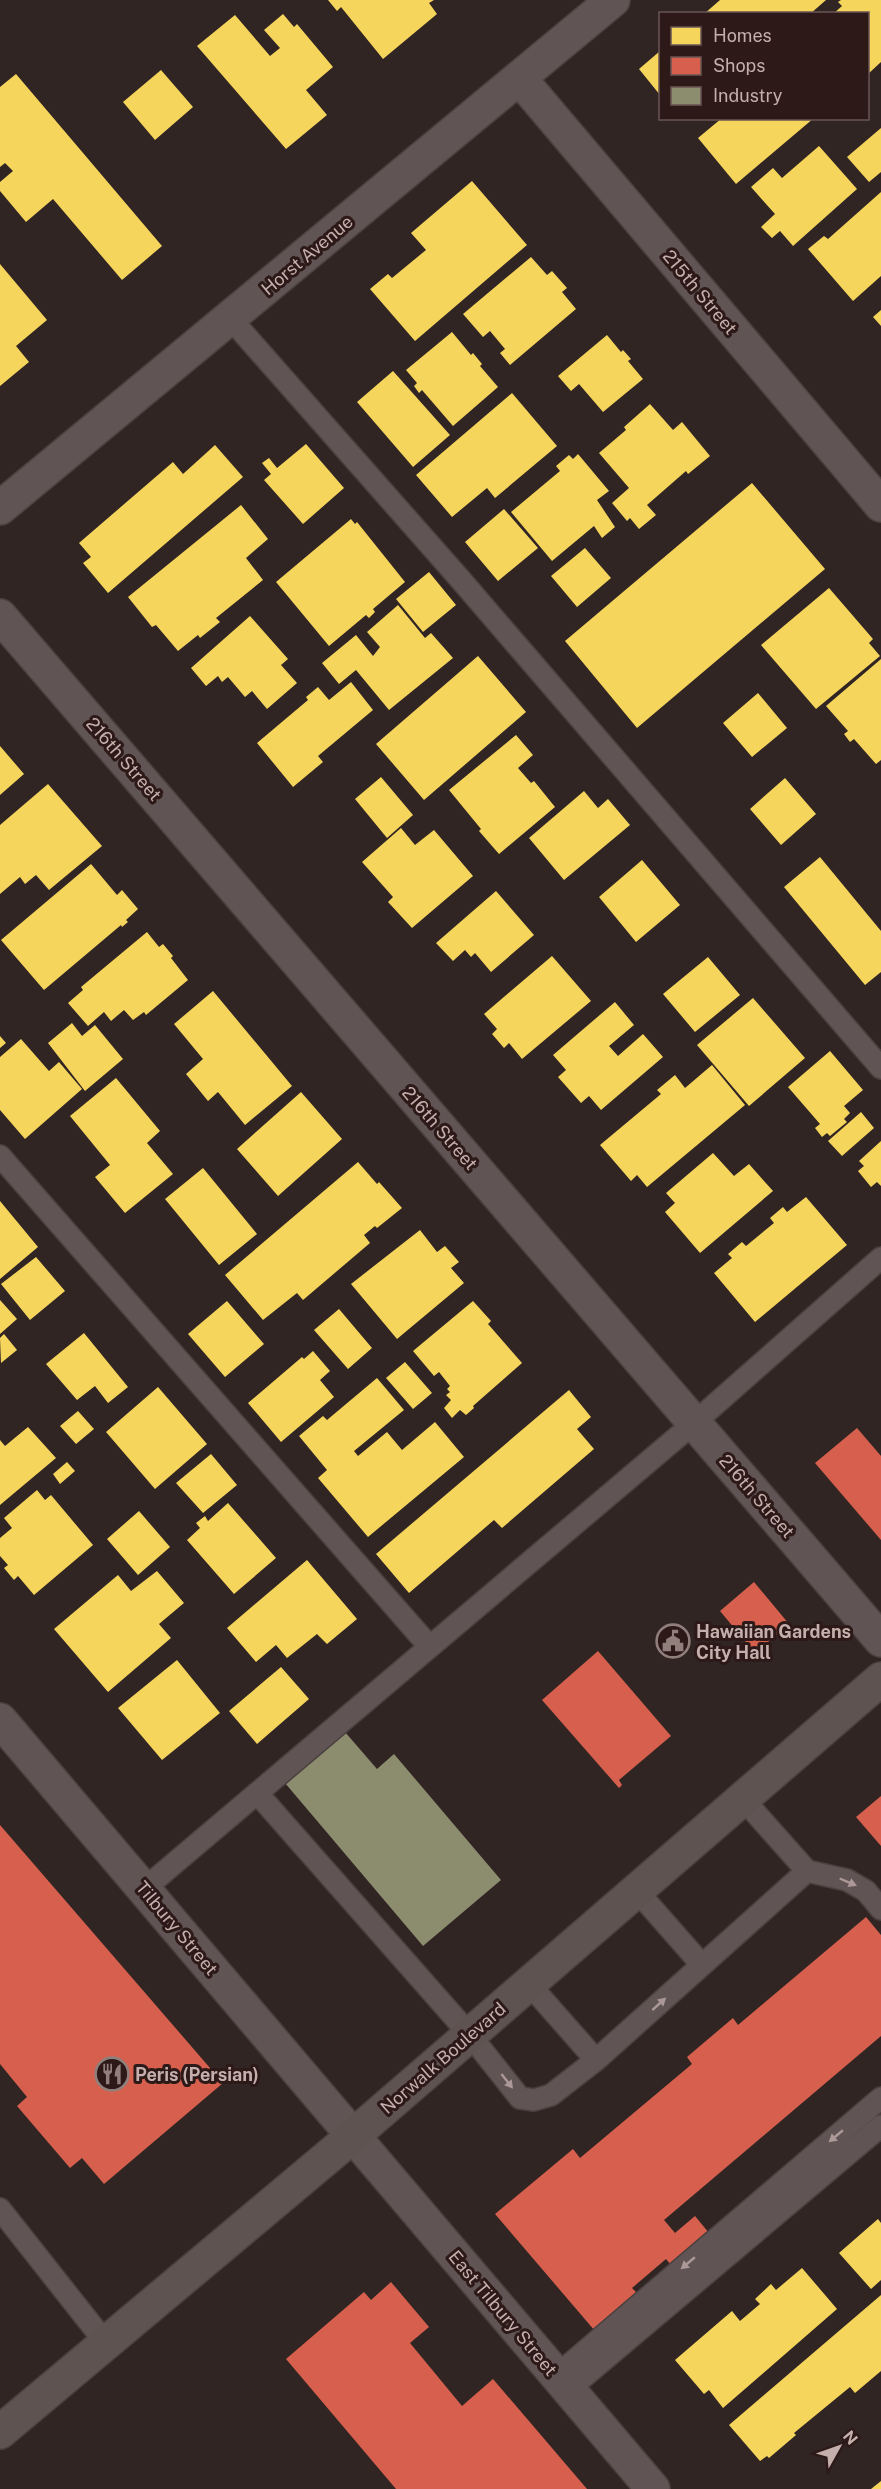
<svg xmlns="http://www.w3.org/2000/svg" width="881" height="2489" viewBox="0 0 881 2489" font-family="'Public Sans',sans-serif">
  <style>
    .homes { fill: #f6d55c }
    .shops { fill: #d6604d }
    .industry { fill: #8c8c6e }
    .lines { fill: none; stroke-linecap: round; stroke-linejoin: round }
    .lane-casing { stroke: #4a403f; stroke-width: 24 }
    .street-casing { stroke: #4a403f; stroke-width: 36 }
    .secondary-casing { stroke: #4b403e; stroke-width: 36 }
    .lane { stroke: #605554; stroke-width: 21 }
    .street { stroke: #605554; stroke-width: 33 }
    .secondary { stroke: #5f5352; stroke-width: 33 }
    .oneway { fill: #ac9896 }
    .labels { text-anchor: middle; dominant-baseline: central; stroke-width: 6; stroke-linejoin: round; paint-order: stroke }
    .street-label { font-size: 18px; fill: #c5afac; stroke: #2c1918 }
    .poi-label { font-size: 18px; font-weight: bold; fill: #c5afac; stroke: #2c1918; text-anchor: start }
  </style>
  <rect width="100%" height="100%" fill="#312524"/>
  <path class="homes" d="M328,0h106l-5,3 8,11 -54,45 -42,-52 -4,4z
    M720,0h106l-16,14h-106z
    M841,0h40v62l-13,12v-60h-35l9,-8 -4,-4z
    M283,14l11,13 3,-3 36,43 -27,23 21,25 -41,34 -89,-103 38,-31 35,41 10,-8 -16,-18z
    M660,51v44l-21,-26z
    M161,70l32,37 -38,33 -32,-38z
    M16,74l146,172 -40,34 -69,-81 -27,23 -26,-31v-9l13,-11 -8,-8 -5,4v-80z
    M722,118h92l-78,66 -38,-46z
    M881,128v44l-12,10 -22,-25z
    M819,146l38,43 -64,57 -13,-15 -8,7 -11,-11 14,-13 -24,-27 22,-19 9,10z
    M472,181l55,64 -112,96 -45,-52 18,-15 4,4 34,-28 -15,-17z
    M881,192v84l-28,25 -45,-52 16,-13 4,3z
    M531,257l16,18 5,-4 15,17 -5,4 14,17 -66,56 -10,-12 5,-4 -15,-18 -7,6 -20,-23z
    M0,264l47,56 -31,26 13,16 -29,24z
    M881,310v16l-8,-9z
    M452,332l19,23 2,-2 9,11 -2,2 18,21 -45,39 -31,-36 -3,3 -5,-7 3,-3 -11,-13z
    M607,335l14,17 2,-2 8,9 -3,2 15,18 -40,33 -24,-28 -8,7 -13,-15z
    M393,371l57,64 -37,32 -56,-65z
    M512,393l45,53 -62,52 -8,-10 -35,29 -36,-42z
    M650,404l23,26 9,-8 28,34 -22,18 -2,-3 -39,34 9,10 -17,14 -9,-11 -3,3 -15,-18 17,-15 -30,-35 27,-23 -2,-3z
    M306,444l38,44 -41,36 -39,-44 7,-6 -9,-11 7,-5 8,10z
    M215,445l28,32 -135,116 -25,-30 8,-6 -12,-14 94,-81 10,12z
    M578,454l31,37 -12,9 18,27 -13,11 -8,-12 -42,35 -41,-49 49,-41 -4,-5 13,-11 4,4z
    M752,483l73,86 -188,159 -72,-87z
    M241,505l27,34 -22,19 17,22 -47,38 4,4 -20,16 -2,-3 -20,16 -22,-26 -4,2 -24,-30z
    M504,509l34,39 -40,33 -33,-39z
    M351,519l4,5 2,-2 48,60 -32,27 2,3 -6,6 -3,-3 -37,31 -53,-64z
    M585,548l26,30 -34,29 -26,-31z
    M429,572l27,33 -33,27 -27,-33z
    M829,588l44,51 -4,4 11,13 -64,53 -55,-64z
    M398,605l27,33 6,-5 22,25 -64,52 -33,-40 -17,14 -17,-21 34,-28 17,21 7,-9 -13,-15z
    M250,616l38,43 -7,6 16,18 -30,26 -15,-18 -7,6 -17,-20 -6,5 -4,-6 -12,10 -15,-18z
    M478,656l48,56 -102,88 -48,-56z
    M881,659v101l-5,4 -22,-25 -4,3 -6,-8 4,-3 -22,-25z
    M351,682l22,28 -55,46 5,6 -30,25 -36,-44 51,-43 -2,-3 12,-10 11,13z
    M758,693l29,35 -35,29 -29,-34z
    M516,735l17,20 -15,13 13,15 3,-2 21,26 -56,47 -20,-23 2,-2 -32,-39z
    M0,746l24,28 -24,21z
    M381,777l32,38 -26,23 -32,-39z
    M785,778l31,36 -35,31 -31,-36z
    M48,784l54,62 -53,44 -13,-15 -11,9 -5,-7 -20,17v-69z
    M584,791l14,17 10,-9 22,26 -66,55 -35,-42z
    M401,828l14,17 19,-15 39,46 -61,52 -24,-26 5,-5 -31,-35z
    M820,857l61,74v41l-16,13 -81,-98z
    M642,860l38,45 -44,37 -37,-45z
    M91,864l26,31 5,-5 16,19 -12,11 2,2 -6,5 -1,-2 -77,65 -43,-50z
    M496,891l38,44 -43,37 -16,-19 -4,4 -6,-7 -12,11 -17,-18z
    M147,932l12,15 4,-3 10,12 -2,2 17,22 -42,35 -2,-3 -11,8 -9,-10 -13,11 -7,-9 -16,14 -20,-23 15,-13 -2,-3z
    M552,956l39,45 -69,58 -13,-16 -5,5 -12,-14 5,-5 -13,-15z
    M708,957l32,38 -45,37 -32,-38z
    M213,991l79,95 -47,39 -27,-33 -10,9 -22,-27 17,-15 -29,-35z
    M753,998l52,60 -56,48 -52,-61z
    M615,1002l19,23 -25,21 9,10 25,-22 20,23 -62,53 -12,-14 -8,7 -23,-26 8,-7 -13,-15z
    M72,1023l10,13 13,-11 28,34 -38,32 -37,-48z
    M0,1036l6,7 -6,5z
    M21,1039l28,32 10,-9 23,27 -57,50 -25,-29v-53z
    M830,1051l33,39 -19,16 6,7 -6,6 3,3 -17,14 -3,-3 -5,4 -7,-9 5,-4 -32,-37z
    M712,1065l33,40 -98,82 -10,-12 -6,6 -31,-36 61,-51 -4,-4 18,-15 10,13z
    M116,1078l44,53 -13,12 26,31 -48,39 -30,-36 15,-12 -40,-49z
    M301,1092l41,47 -64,57 -41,-47z
    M861,1112l13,16 -32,28 -14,-15z
    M881,1141v45l-4,-4 -6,5 -13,-16 6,-5 -5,-5z
    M713,1153l21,23 15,-12 24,27 -73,62 -35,-41 10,-9 -9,-10z
    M358,1162l19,22 2,-2 23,26 -25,20 -2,-2 -11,9 6,8 -67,57 -6,-7 -34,27 -38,-45z
    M203,1168l54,66 -38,31 -54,-66z
    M806,1197l41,48 -92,77 -41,-49 18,-15 -4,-4 14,-12 4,4 28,-23 -4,-5 13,-11 4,5z
    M0,1201l38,46 -38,32z
    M420,1230l17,22 8,-6 14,16 -8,6 13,15 -67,56 -46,-55z
    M36,1257l29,34 -35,29 -29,-36z
    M0,1300l17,19 -17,15z
    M227,1301l37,43 -39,33 -37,-43z
    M473,1301l18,20 -3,3 34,39 -49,43 1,2 -8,7 -6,-5 -8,8 -8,-10 7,-8 -5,-5 4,-3 -3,-3 3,-3 -11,-14 -5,4 -21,-25z
    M339,1309l33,39 -24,21 -34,-39z
    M84,1333l44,54 -20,16 -13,-17 -18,14 -31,-36z
    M4,1334l13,16 -16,13 -1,-25z
    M313,1351l17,20 -10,9 14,17 -53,45 -33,-39 54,-46 2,2z
    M405,1362l27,31 -19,16 -27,-31z
    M377,1378l27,32 -50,41 4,5 29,-24 15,18 33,-28 29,35 -96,80 -50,-59 9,-8 -28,-34 24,-20 4,4z
    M158,1387l49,57 -52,45 -49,-57z
    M569,1390l22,27 -14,12 17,20 -92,79 -8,-8 -85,73 -33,-39z
    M78,1411l16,18 -18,15 -16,-18z
    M28,1427l28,31 -56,47v-65l5,6z
    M211,1454l26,31 -34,28 -27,-30z
    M67,1462l8,9 -15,13 -7,-10z
    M37,1490l8,10 6,-5 42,50 -59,50 -16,-19 -4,4 -10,-12 4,-3 -8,-9v-18l12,-10 -8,-10z
    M228,1503l48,55 -42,36 -47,-54 13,-12 -4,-5 9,-7 3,5z
    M139,1511l31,36 -32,28 -31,-36z
    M307,1560l50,59 -30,25 -10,-10 -30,24 -11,-13 -20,17 -29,-34z
    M157,1571l27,32 -25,21 12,14 -63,54 -54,-63 64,-54 13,16z
    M177,1660l43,53 -58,47 -44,-52z
    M281,1667l28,32 -52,45 -28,-33z
    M878,2219l3,4v57l-10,9 -32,-36z
    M802,2268l35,41 -114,99 -14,-18 -5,4 -29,-34 57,-49 8,10 20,-17 -5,-5 16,-15 5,6z
    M881,2295v76l-26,22 -5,-6 -56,46 2,2 -27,23 -2,-2 -7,5 -31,-36z
    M881,2481v8h-10z"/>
  <path class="shops" d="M857,1428l24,28v84l-66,-77z
    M754,1582l35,42 -34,29 -35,-42z
    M598,1651l73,85 -52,44 3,5 -3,3 -77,-88z
    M881,1796v50l-25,-29z
    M0,1825l223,258 -119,101 -22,-26 -12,10 -53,-62 10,-9 -27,-33z
    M866,1917l15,18v101l-217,184 11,13 20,-17 14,17 -38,32 -5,-6 -34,29 6,6 -43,37 -100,-117 78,-65 7,9 112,-94 -5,-7 46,-39 5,7z
    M391,2282l38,45 -19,16 52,63 31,-27 94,110h-191l-110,-130 78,-67 7,8z"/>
  <path class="industry" d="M345,1732l32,37 17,-15 107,126 -78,66 -138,-163z"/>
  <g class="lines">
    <defs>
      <path id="lane" d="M230,318l230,261 421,489
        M0,1156l429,490
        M257,1793l213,242 50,63 14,2 17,-5 45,-35 211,-189
        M743,1799l64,72 40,9 19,11 15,18
        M144,1889l550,-466 187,-165
        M637,1891l65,74
        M529,1984l67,76
        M0,2209l105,133
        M556,2376l325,-278
        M568,2390l313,-264"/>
      <path id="street" d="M520,79l361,426
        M0,508l613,-508
        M0,616l881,1024
        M0,1720l653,769"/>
      <path id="secondary" d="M0,2432l354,-297 527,-456"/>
    </defs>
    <use href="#lane" class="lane-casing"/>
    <use href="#street" class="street-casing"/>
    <use href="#secondary" class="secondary-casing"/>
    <use href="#lane" class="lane"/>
    <use href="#street" class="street"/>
    <use href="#secondary" class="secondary"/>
  </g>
  <defs><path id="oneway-solid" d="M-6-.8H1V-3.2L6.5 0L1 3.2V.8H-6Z" transform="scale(1.5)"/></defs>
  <g class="oneway">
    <use href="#oneway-solid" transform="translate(848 1882) rotate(23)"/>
    <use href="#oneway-solid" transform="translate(659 2004) rotate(-42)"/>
    <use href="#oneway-solid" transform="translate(507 2081) rotate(52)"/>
    <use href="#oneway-solid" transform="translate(836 2136) rotate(140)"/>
    <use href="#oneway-solid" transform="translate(688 2263) rotate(140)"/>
  </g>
  <defs>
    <symbol id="civic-ring" viewBox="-11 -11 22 22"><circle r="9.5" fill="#2c1918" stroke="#917f7c" stroke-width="1.5"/><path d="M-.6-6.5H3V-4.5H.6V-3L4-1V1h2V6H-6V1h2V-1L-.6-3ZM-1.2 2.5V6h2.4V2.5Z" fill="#917f7c"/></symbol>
    <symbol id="restaurant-ring" viewBox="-11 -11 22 22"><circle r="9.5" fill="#2c1918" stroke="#917f7c" stroke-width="1.5"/><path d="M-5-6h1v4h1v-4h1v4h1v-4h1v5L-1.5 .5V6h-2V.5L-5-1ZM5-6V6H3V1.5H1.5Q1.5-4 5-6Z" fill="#917f7c"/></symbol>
  </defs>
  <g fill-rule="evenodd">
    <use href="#civic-ring" x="654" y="1622" width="38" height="38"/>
    <use href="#restaurant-ring" x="93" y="2055" width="38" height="38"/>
  </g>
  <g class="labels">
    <g class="street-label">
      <text transform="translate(307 255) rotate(-40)">Horst Avenue</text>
      <text transform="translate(700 292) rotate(50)">215th Street</text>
      <text transform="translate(124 759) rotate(49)">216th Street</text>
      <text transform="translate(440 1128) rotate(49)">216th Street</text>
      <text transform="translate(757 1496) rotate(49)">216th Street</text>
      <text transform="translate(177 1928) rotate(50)">Tilbury Street</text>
      <text transform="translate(443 2058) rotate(-41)">Norwalk Boulevard</text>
      <text transform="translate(503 2313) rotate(50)">East Tilbury Street</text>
    </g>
    <g class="poi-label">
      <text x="696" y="1631">Hawaiian Gardens<tspan x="696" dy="21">City Hall</tspan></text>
      <text x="135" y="2074">Peris (Persian)</text>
    </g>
  </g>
  <rect x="659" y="12" width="210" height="108" fill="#2c1918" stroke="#695553" stroke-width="1.5"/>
  <rect x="671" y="27" width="30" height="18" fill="#f6d55c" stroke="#695553" stroke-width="1.5"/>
  <text x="713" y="42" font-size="18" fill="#c5afac">Homes</text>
  <rect x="671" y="57" width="30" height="18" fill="#d6604d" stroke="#695553" stroke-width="1.5"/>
  <text x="713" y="72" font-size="18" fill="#c5afac">Shops</text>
  <rect x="671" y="87" width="30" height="18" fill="#8c8c6e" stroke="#695553" stroke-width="1.5"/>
  <text x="713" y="102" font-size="18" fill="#c5afac">Industry</text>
  <g transform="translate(839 2447) rotate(50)" stroke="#2c1918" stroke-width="4.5" paint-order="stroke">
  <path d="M0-4.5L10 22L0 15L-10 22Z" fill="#c5afac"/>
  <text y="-9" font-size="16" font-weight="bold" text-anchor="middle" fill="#c5afac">N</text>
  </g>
</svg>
